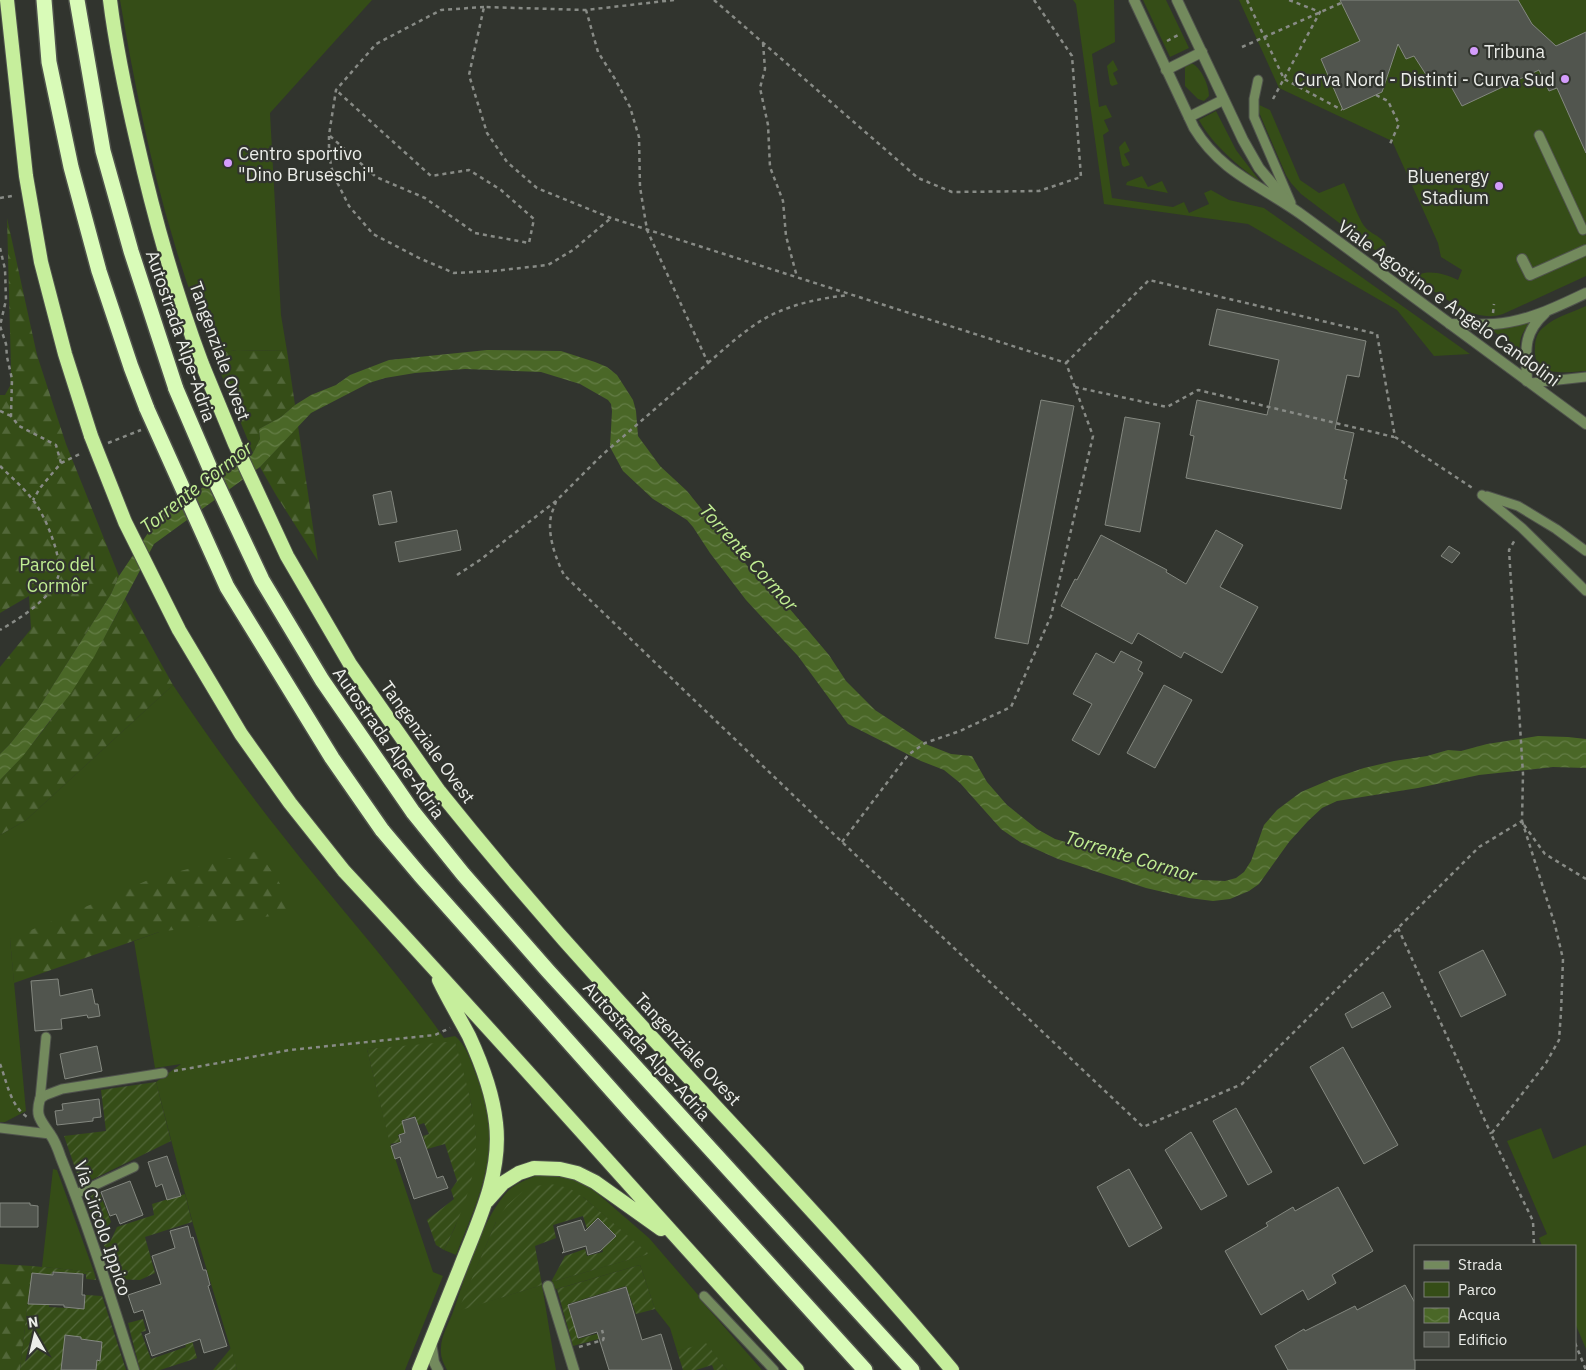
<svg xmlns="http://www.w3.org/2000/svg" width="1586" height="1370" viewBox="0 0 1586 1370" font-family="'IBM Plex Sans',sans-serif">
  <style>
    .green { fill: #354d17 }
    .forest { fill: url(#forest-firs) }
    .garden { fill: url(#garden-furrows) }
    .water { fill: url(#water-waves) }
    .building { fill: #51554e; stroke: #848880 }
    .lines { fill: none; stroke-linecap: round; stroke-linejoin: round }
    .service-casing { stroke: #4f524c; stroke-width: 11 }
    .pedestrian-casing { stroke: #4f524c; stroke-width: 12 }
    .minor-casing { stroke: #4f524c; stroke-width: 12 }
    .tertiary-casing { stroke: #4f524c; stroke-width: 12 }
    .trunk-casing { stroke: #4f524c; stroke-width: 16 }
    .motorway-casing { stroke: #4f524c; stroke-width: 18 }
    .path { stroke: #888b86; stroke-width: 2.5; stroke-dasharray: 4 4; stroke-linecap: butt }
    .service { stroke: #738a5d; stroke-width: 9 }
    .pedestrian { stroke: #738a5d; stroke-width: 10 }
    .minor { stroke: #738a5d; stroke-width: 10 }
    .tertiary { stroke: #738a5d; stroke-width: 10 }
    .trunk { stroke: #c6ee9c; stroke-width: 14 }
    .motorway { stroke: #d9fbb8; stroke-width: 15 }
    .trunk-bridge-casing { stroke: #4f524c; stroke-width: 16; stroke-linecap: butt }
    .motorway-bridge-casing { stroke: #4f524c; stroke-width: 18; stroke-linecap: butt }
    .trunk-bridge { stroke: #c6ee9c; stroke-width: 14 }
    .motorway-bridge { stroke: #d9fbb8; stroke-width: 15 }
    .poi-dot { fill: #d49cfc; stroke: #31342e; stroke-width: 2 }
    .labels { text-anchor: middle; dominant-baseline: central; stroke-width: 4.5; stroke-linejoin: round; paint-order: stroke }
    .poi-label { font-size: 18px; fill: #eceeea; stroke: #31342e; text-anchor: start }
    .street-label { font-size: 18px; fill: #eceeea; stroke: #31342e }
    .park-label { font-size: 18px; fill: #c1ee93; stroke: #31342e }
    .water-label { font-size: 19px; font-style: italic; fill: #c2ef93; stroke: #31342e }
  </style>
  <defs>
    <pattern id="forest-firs" width="22" height="20" patternUnits="userSpaceOnUse" patternTransform="scale(1.25)"><rect width="22" height="20" fill="#354d17"/><path d="M5 1l3.5 6h-7zM16 11l3.5 6h-7z" fill="#526739"/></pattern>
    <pattern id="garden-furrows" width="10" height="10" patternUnits="userSpaceOnUse" patternTransform="scale(1.25)"><rect width="10" height="10" fill="#354d17"/><path d="M-1 1l2-2M0 10L10 0M9 11l2-2" fill="none" stroke="#526739"/></pattern>
    <pattern id="water-waves" width="16" height="10" patternUnits="userSpaceOnUse" patternTransform="scale(1.25)"><rect width="16" height="10" fill="#4a6727"/><path d="M0 5q4-4 8 0t8 0" fill="none" stroke="#647d46"/></pattern>
  </defs>
  <rect width="100%" height="100%" fill="#31342e"/>
  <path class="green" d="M120,0h252l-102,113 11,202 6,36 -50,-1 -24,4c-14,-37 -28,-74 -39,-112 -24,-79 -40,-161 -54,-242z
    M1073,0h41l1,42 -23,12 7,53 7,-2 6,12 -8,3 5,11 -6,4 9,63 61,9 11,-5 5,11 20,-9 -5,-11 7,-3 18,10 35,8 206,146 -36,2 -37,-46 -149,-86 -144,-20 -28,-200z
    M1143,0h23l23,48 -19,9z
    M1239,0h347v276l-83,38c-24,8 -47,-8 -66,-21 -7,-4 -15,-8 -19,-15l1,-4c13,-4 27,0 39,6l4,-10 -21,-13 -3,-14 -46,-102 -113,-53z
    M1113,60l5,10 -5,3 5,11 -6,2 -2,-2 -3,-18z
    M1191,63c10,4 18,22 18,33l-5,5 -6,-2 -13,-13v-19z
    M1255,103l15,7 30,70 19,13 25,-10c5,10 15,37 21,44 7,9 25,11 21,26h-7l-78,-59 -10,-11 -5,-8z
    M1216,111l20,39 26,34c-24,-19 -48,-37 -63,-64z
    M1125,141l5,10 -6,3 6,11 -6,2 -2,-2 -3,-18z
    M1142,176l6,11 14,-6 6,12 -42,-8 1,-3z
    M1586,306v65c-19,1 -54,8 -51,-23 0,-8 2,-16 9,-21 11,-10 29,-15 42,-21z
    M1536,318c-11,10 -18,18 -16,34l-28,-22 28,-6z
    M173,685c35,52 71,102 110,151 53,68 112,132 161,202l11,-2c10,8 16,24 20,36 30,71 8,116 -19,183l-12,-5 11,-23 11,-32 10,-57 -5,-35 -16,-60 -88,6 24,97 42,126 10,4 -38,94h-168l-44,-146 -37,-142 25,-18 -26,4 -21,-127 25,-9 -149,7 16,172 -21,11h-5v-287l26,-15z
    M1541,1128l12,31 33,-14v204l-11,-26v-77h-33l-3,-8 8,-4 -40,-93z
    M53,1169l4,1 37,102 -52,-5z
    M540,1174l21,1 15,4 14,8 59,51 50,58 -1,1 64,73h-35l-21,-26 -29,7 -7,-23 -15,-19 -15,-44 -87,25 -2,-8 97,-28 -65,-57 -87,25 -37,88 83,-25 14,85h-109c-4,-7 -7,-14 -6,-22 0,-12 8,-25 12,-36 13,-37 28,-91 54,-120 8,-9 22,-13 33,-18z"/>
  <path class="forest" d="M7,218l30,137 29,89 53,132 -8,18 -73,115 -28,35 -10,10v-87l31,-38 -2,-33 -29,17v-218h5l5,-9 1,-18z
    M237,350l50,1 8,54 -14,12 -22,12 1,10 -7,14 -40,-99z
    M298,426l20,135 -42,-66 -16,-28z
    M125,599l48,86 -147,135 -26,15v-55c52,-53 91,-116 125,-181z
    M258,851l41,61 -140,20 -145,51 -4,-44 143,-61z
    M0,1264l32,2 -12,104h-20z"/>
  <path class="garden" d="M447,1042h8c9,31 18,62 21,94 2,39 -15,80 -32,114l-8,-5 -9,-25 27,-21 -3,-9 6,-9 -12,-37 -18,5 -4,-13 6,-2 -5,-11 -6,2 -3,-9 -13,4 4,12 -8,3 2,7 -10,2 -23,-95z
    M156,1082l15,59 -90,44 -17,-49 42,-5 -5,-41z
    M551,1184l18,4 14,9 66,57 -98,28 14,-26 20,-7 2,7 16,-4 -4,-16 -9,2 -7,-22 -30,9 3,13 -21,8 7,39 -84,26 38,-89 11,-17 15,-13 13,-6z
    M99,1191l12,31 -12,14 -13,-37z
    M185,1194l7,28 -47,15 10,36 -15,7 -27,-1 -9,-34 8,-7 5,-11 37,-12 -2,-11z
    M640,1265l15,44 -19,5 -10,-28 -58,18 10,35 22,-6 2,5 -29,8 -16,-57z
    M32,1266l62,6 2,8 -10,-1v-5l-34,-2 -3,35 35,2 2,-14 16,1 24,74h-106z
    M184,1312l13,46 -37,12h-20l-12,-47 15,-4 3,12 -5,1 10,27 35,-12 -10,-32z
    M706,1343l21,27h-13l-2,-5 -16,5h-13l-6,-19z
    M231,1348l6,22h-24z"/>
  <path class="water" d="M487,350l74,1 34,11 12,5 10,8 16,25 3,11 2,25 22,30 27,25 71,88 9,10 22,19 40,47 17,26 29,29 53,35 23,9 21,2 15,26 20,23 30,24 18,10 57,16 66,22 24,3 23,1 11,-3 8,-6 7,-11 13,-36 13,-15 24,-18 33,-14 30,-10 30,-7 33,-5 21,-6 13,1 26,-7 51,-8 30,1 18,2v29l-33,-1 -74,8 -61,13 -81,13 -15,7 -14,13 -19,21 -30,42 -10,7 -19,8 -17,2 -24,-3 -43,-10 -88,-29 -38,-17 -19,-13 -41,-46 -16,-13 -23,-9 -73,-37 -50,-68 -52,-56 -36,-47 -17,-26 -6,-7 -34,-21 -30,-28 -13,-24 2,-36 -1,-7 -3,-4 -28,-16 -39,-12 -76,-3 -50,4 -30,5 -16,5 -58,30 -51,54 -106,77 -60,113 -23,36 -48,63 -23,24v-26l10,-10 28,-35 73,-115 8,-18 29,-43 16,-19 89,-61 7,-14 -1,-10 22,-12 14,-12 16,-10 25,-10 14,-10 39,-15z"/>
  <path class="building" d="M1340,0h178l14,24 24,22 30,-14v121l-29,-65 -8,3 -10,-21 -77,36 -14,-25 -14,6 -20,-31 -8,3 -8,-15 -16,48 -39,18 -22,-51 39,-18z
    M1217,309l149,32 -7,36 -12,-2 -12,54 19,4 -10,46 3,1 -6,29 -155,-31 8,-42 -4,-1 7,-35 70,15 12,-55 -70,-15z
    M1041,400l33,6 -46,238 -33,-6z
    M1125,417l35,6 -20,109 -35,-7z
    M391,491l6,31 -18,3 -6,-30z
    M457,530l4,20 -62,12 -4,-20z
    M1216,530l27,15 -23,42 38,20 -36,66 -38,-21 -3,6 -43,-25 -6,11 -71,-38 14,-27 2,1 24,-45 66,35 -1,2 20,12z
    M1449,546l11,7 -8,10 -11,-7z
    M1121,651l21,11 -4,8 5,3 -44,82 -27,-15 20,-36 -19,-10 23,-41 18,10z
    M1164,685l28,15 -37,68 -28,-15z
    M1483,950l23,45 -45,22 -22,-45z
    M58,979l2,17 32,-7 3,15h3l2,12 -12,2 -1,-3 -26,4 1,10 -27,2 -4,-50z
    M1383,992l8,15 -39,21 -7,-14z
    M97,1046l5,25 -37,8 -5,-25z
    M1343,1047l55,98 -34,19 -54,-97z
    M99,1099l2,18 -8,1v3l-36,4 -2,-14 8,-1 -1,-6z
    M1236,1108l36,64 -24,13 -35,-64z
    M415,1117l22,61 6,-2 5,12 -34,11 -14,-42 -5,2 -4,-13 10,-4 -2,-7 6,-2 -3,-12z
    M1191,1132l36,64 -26,14 -36,-60z
    M167,1156l14,40 -14,4 -5,-16 -6,3 -8,-25z
    M1129,1169l33,59 -33,19 -32,-60z
    M130,1181l13,34 -23,9 -4,-10 -6,2 -9,-24z
    M1338,1187l35,64 -41,24 4,8 -28,17 -5,-10 -42,25 -36,-64 43,-25 -2,-3 27,-16 2,4z
    M0,1203h30v2l8,1v21h-38z
    M598,1218l18,18 -16,15 -12,4 -2,-9 -24,7 2,-2 -7,-24 24,-7 4,11z
    M188,1226l3,12 2,-1 10,33h3l4,15 -2,1 19,60 -23,7 -4,-14 -48,17 -7,-21 5,-2 -7,-23 -9,3 -6,-18 33,-11 -9,-28 23,-8 -5,-17z
    M53,1272l30,2 -1,21h3l-1,14 -20,-2v-2l-36,-1 4,-31 21,2z
    M1405,1285l10,18v67h-127l-13,-24 29,-17 1,2 50,-25 2,4z
    M626,1287l16,53 19,-6 11,36h-63l-12,-38 -19,6 -10,-33z
    M65,1335l16,2v2l21,3 -2,19 -3,-1 -1,10h-35z"/>
  <g class="lines">
    <defs>
      <path id="service" d="M1258,80l-4,19v18l37,86
        M1539,135l44,95
        M1531,383l55,-6
        M1482,495l40,33 64,63
        M1487,496l31,10 38,23 30,22
        M40,1099l6,-4 16,-6 101,-16
        M40,1099l6,-62
        M0,1128l50,6
        M76,1194l58,-27
        M704,1296l70,74"/>
      <path id="pedestrian" d="M1522,259l8,16 56,-25"/>
      <path id="minor" d="M1166,70l36,-18
        M1189,117l34,-17
        M1450,324c15,0 29,1 44,0 32,-2 63,-17 92,-31
        M1527,381c-1,-30 -5,-47 18,-68
        M40,1099c-5,18 1,21 10,35 5,7 8,15 11,24 28,69 50,141 73,212
        M548,1286l26,84
        M431,1342l3,20 4,8"/>
      <path id="tertiary" d="M1134,0l60,128c28,46 69,58 111,89 93,69 187,138 281,207
        M1177,0l66,140 16,28 27,32"/>
      <path id="trunk" d="M7,0l19,176 15,86 24,92 26,82
        M110,0c6,48 16,95 27,142 17,75 38,150 65,222
        M439,791c57,71 116,140 177,207 112,124 229,244 336,372
        M344,871c153,164 301,333 453,499
        M487,1201l16,-18 16,-10 15,-5 26,1 17,4 18,9 66,47
        M419,1370c14,-34 27,-68 41,-102 18,-46 42,-94 36,-145 -3,-28 -15,-61 -27,-87 -10,-19 -21,-37 -30,-56"/>
      <path id="motorway" d="M44,0l5,62 22,105 28,104 32,96 16,42
        M77,0l26,151 28,100 45,138
        M413,812l50,62 85,97 364,399
        M382,830l38,45 212,238 233,257"/>
    </defs>
    <use href="#service" class="service-casing"/>
    <use href="#pedestrian" class="pedestrian-casing"/>
    <use href="#minor" class="minor-casing"/>
    <use href="#tertiary" class="tertiary-casing"/>
    <use href="#trunk" class="trunk-casing"/>
    <use href="#motorway" class="motorway-casing"/>
    <path class="path" d="M674,0l-88,10 -102,-3 -15,68 18,58 20,29 30,26 74,30 455,145
      M714,0l204,178 34,14 87,-1 42,-14 -9,-121 -38,-56
      M1247,0l37,79 58,31
      M484,7l-43,3 -65,34 -40,46 -7,45v20l4,19 16,32 24,28 46,24 35,15 39,-2 55,-6 25,-15 38,-32
      M1167,41l13,-7
      M763,43l2,26 -5,19 8,37 2,42 13,34 3,35 11,41
      M1242,47l99,-44
      M1376,95l12,6 11,23 -9,20
      M1273,99l47,-87 -31,-12
      M330,136l46,41 49,21 50,35 54,10 5,-24 -33,-29 -32,-20 -38,6 -95,-86
      M0,198l12,-2
      M0,248l5,21 1,31 -6,26 6,18 1,13 5,22 -1,37 8,10 37,19 5,18 -21,25 -7,12
      M1493,313l1,-9
      M708,363c15,-13 29,-26 45,-37 28,-20 62,-27 95,-31
      M1066,363l83,-83 228,54 18,103 79,52
      M1075,387l92,20 31,-17 196,47
      M228,389l9,-1
      M0,411l11,5
      M108,443l33,-13
      M61,463l21,-10
      M0,466c11,11 23,21 32,33 12,13 32,61 26,78 -7,22 -39,42 -58,53
      M556,501c-1,5 -4,10 -5,15 -4,19 5,43 13,59l278,267 301,285 99,-43 237,-237 43,-26 1,-47 -14,-224 7,-12
      M457,575l23,-15 76,-59 46,-46 106,-92 -61,-133 -7,-43 -1,-50 -9,-30 -15,-28 -17,-27 -12,-42
      M1522,821l33,104 8,34 -2,53 -2,28 -13,23 -55,71 42,87 1,25
      M1524,825l21,29 41,25
      M842,842l66,-87 17,-12 35,-12 51,-24 40,-91 42,-180 -27,-73
      M1398,928l93,206
      M0,1064c7,18 10,41 27,53
      M174,1071l116,-21 145,-15 15,-7
      M1575,1343l11,27
      M579,1347l24,-7 1,-3 -2,-7"/>
    <use href="#service" class="service"/>
    <use href="#pedestrian" class="pedestrian"/>
    <use href="#minor" class="minor"/>
    <use href="#tertiary" class="tertiary"/>
    <use href="#trunk" class="trunk"/>
    <use href="#motorway" class="motorway"/>
    <defs>
      <path id="trunk-bridge" d="M202,364l33,80 52,112 63,108 89,127
        M91,436l34,86 54,108 62,104 49,69 54,68"/>
      <path id="motorway-bridge" d="M176,389l39,91 47,100 60,100 91,132
        M147,409l80,178 105,171 50,72"/>
    </defs>
    <use href="#trunk-bridge" class="trunk-bridge-casing"/>
    <use href="#motorway-bridge" class="motorway-bridge-casing"/>
    <use href="#trunk-bridge" class="trunk-bridge"/>
    <use href="#motorway-bridge" class="motorway-bridge"/>
  </g>
  <g class="poi-dot">
    <circle cx="1474" cy="51" r="5"/>
    <circle cx="1565" cy="79" r="5"/>
    <circle cx="228" cy="163" r="5"/>
    <circle cx="1499" cy="186" r="5"/>
  </g>
  <g class="labels">
    <g class="poi-label">
      <text x="1484" y="51">Tribuna</text>
      <text x="1555" y="79" text-anchor="end">Curva Nord - Distinti - Curva Sud</text>
      <text x="238" y="153">Centro sportivo<tspan x="238" dy="21">"Dino Bruseschi"</tspan></text>
      <text x="1489" y="176" text-anchor="end">Bluenergy<tspan x="1489" dy="21">Stadium</tspan></text>
    </g>
    <g class="street-label">
      <text transform="translate(1449 303) rotate(36)">Viale Agostino e Angelo Candolini</text>
      <text transform="translate(181 336) rotate(71)">Autostrada Alpe-Adria</text>
      <text transform="translate(220 351) rotate(70)">Tangenziale Ovest</text>
      <text transform="translate(428 742) rotate(54)">Tangenziale Ovest</text>
      <text transform="translate(389 743) rotate(55)">Autostrada Alpe-Adria</text>
      <text transform="translate(688 1049) rotate(47)">Tangenziale Ovest</text>
      <text transform="translate(647 1051) rotate(48)">Autostrada Alpe-Adria</text>
      <text transform="translate(103 1228) rotate(71)">Via Circolo Ippico</text>
    </g>
    <g class="park-label">
      <text x="57" y="564">Parco del<tspan x="57" dy="21">Cormôr</tspan></text>
    </g>
    <g class="water-label">
      <text transform="translate(196 487) rotate(-38)">Torrente Cormor</text>
      <text transform="translate(749 557) rotate(48)">Torrente Cormor</text>
      <text transform="translate(1131 856) rotate(17)">Torrente Cormor</text>
    </g>
  </g>
  <rect x="1414" y="1245" width="162" height="115" fill="#31342e" stroke="#7c7e79"/>
  <rect x="1424" y="1261" width="25" height="8" fill="#738a5d" stroke="#7c7e79"/>
  <text x="1458" y="1270" font-size="15" fill="#eceeea">Strada</text>
  <rect x="1424" y="1282" width="25" height="15" fill="#354d17" stroke="#7c7e79"/>
  <text x="1458" y="1295" font-size="15" fill="#eceeea">Parco</text>
  <rect x="1424" y="1308" width="25" height="15" fill="url(#water-waves)" stroke="#7c7e79"/>
  <text x="1458" y="1320" font-size="15" fill="#eceeea">Acqua</text>
  <rect x="1424" y="1332" width="25" height="15" fill="#51554e" stroke="#7c7e79"/>
  <text x="1458" y="1345" font-size="15" fill="#eceeea">Edificio</text>
  <g transform="translate(35 1335) rotate(352)" stroke="#31342e" stroke-width="4" paint-order="stroke">
  <path d="M0-4L9 19L0 12L-9 19Z" fill="#eceeea"/>
  <text y="-8" font-size="14" font-weight="bold" text-anchor="middle" fill="#eceeea">N</text>
  </g>
</svg>
